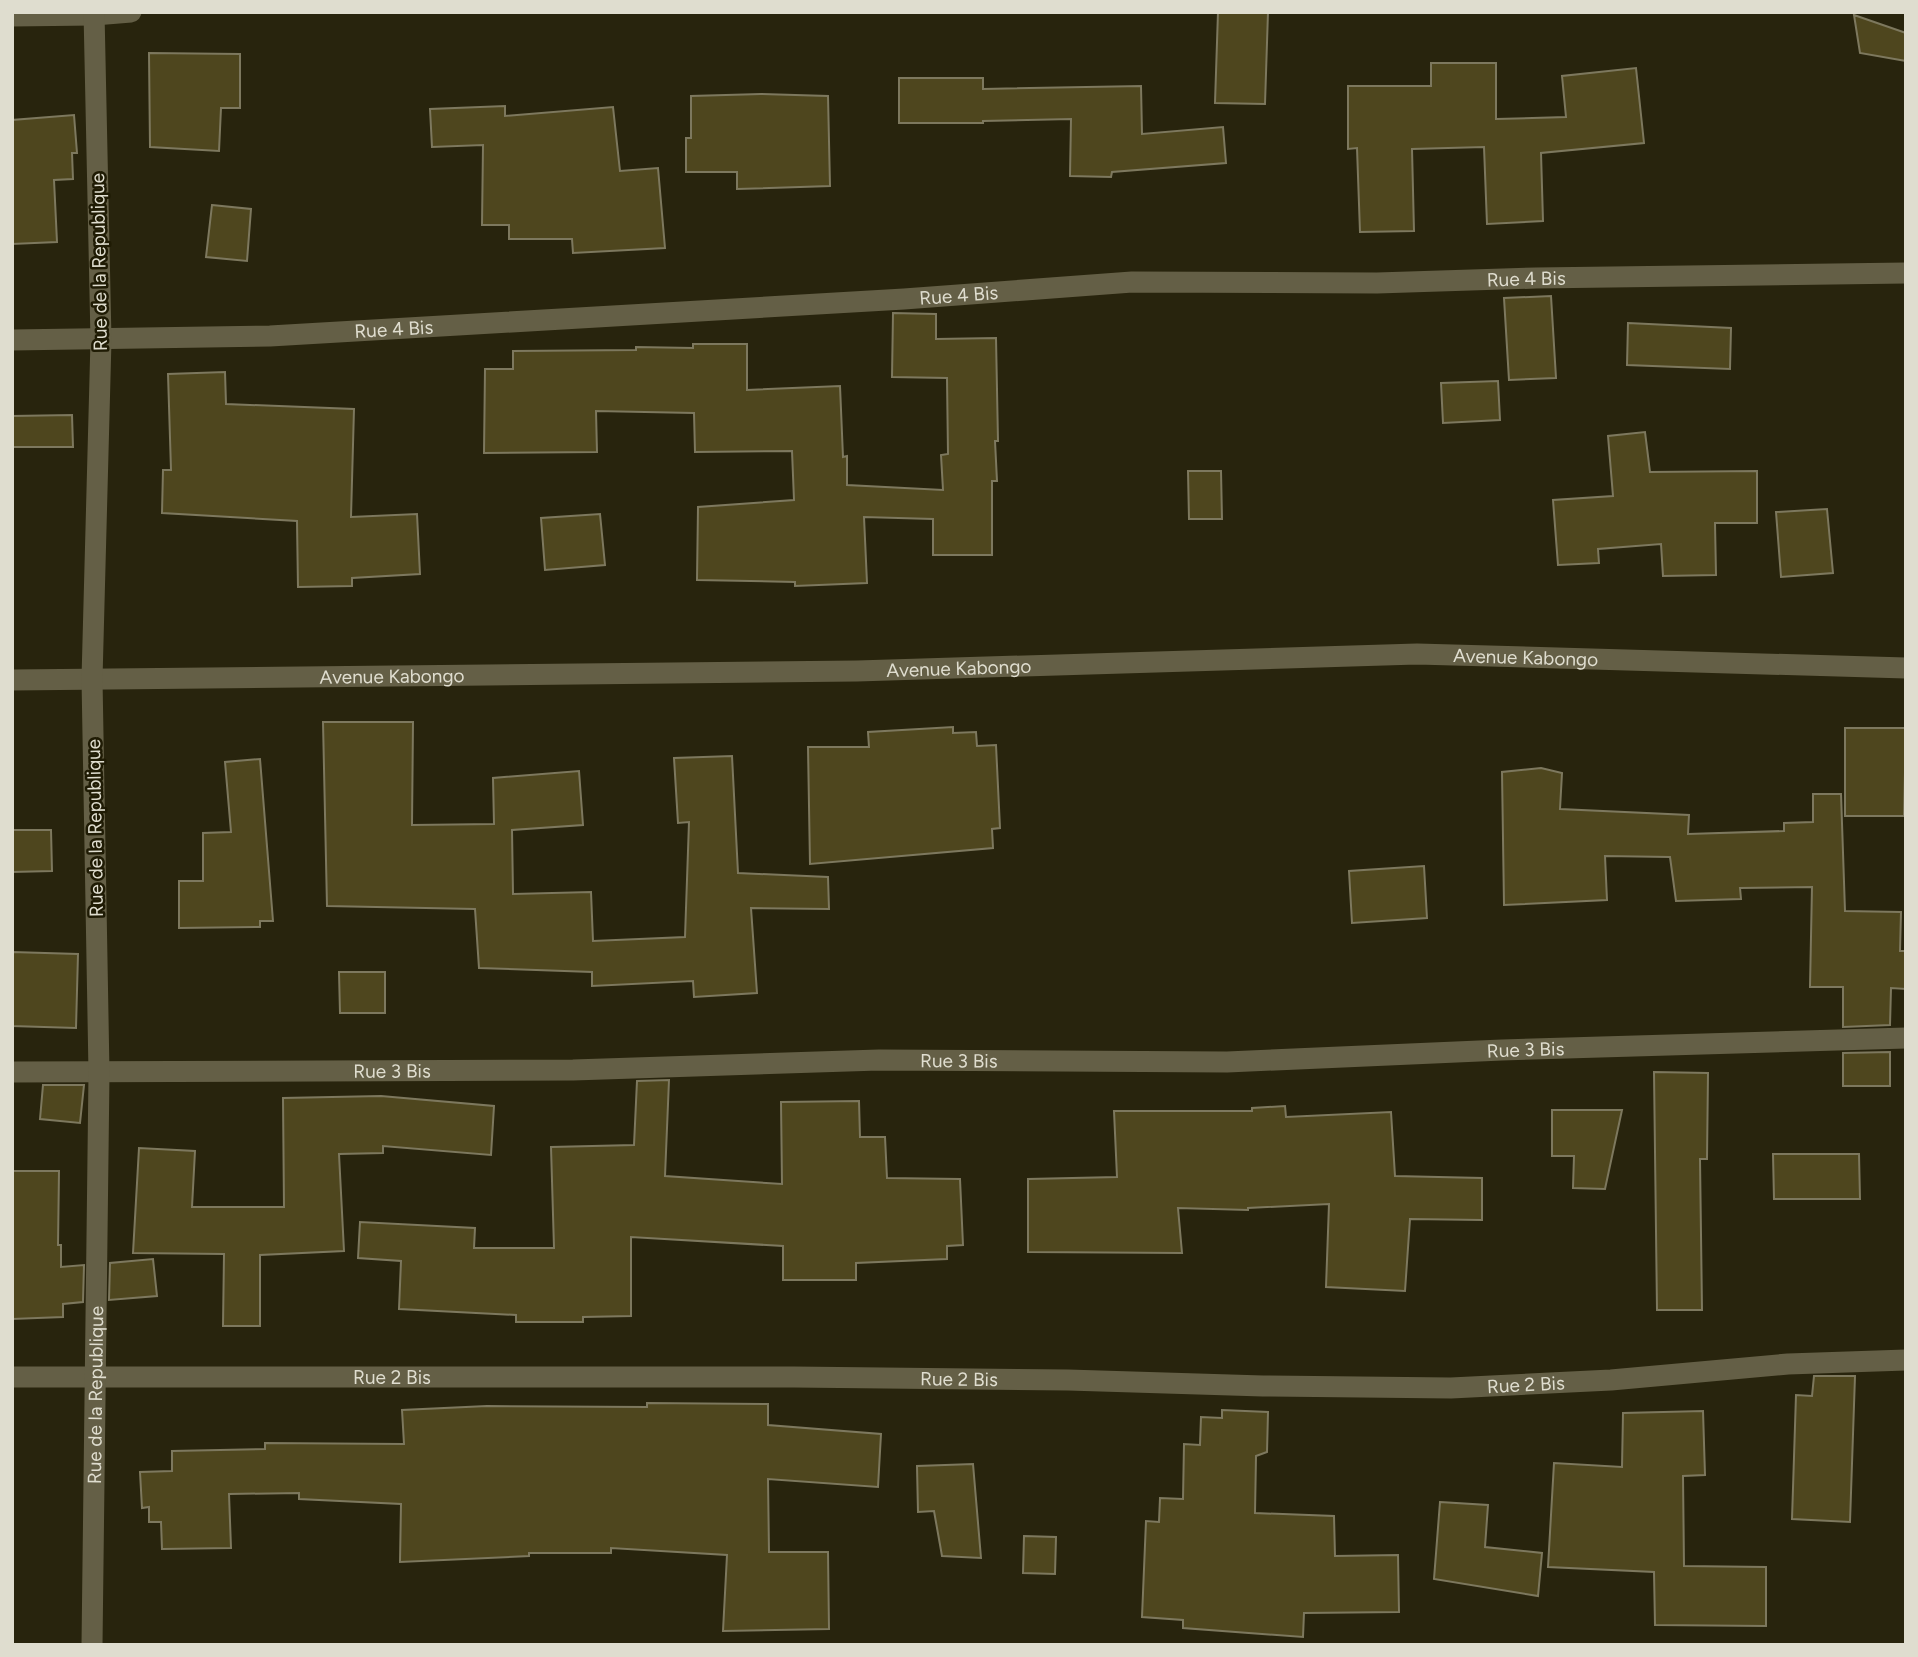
<svg xmlns="http://www.w3.org/2000/svg" width="1918" height="1657" viewBox="0 0 1918 1657" font-family="Figtree,sans-serif">
  <style>
    .building { fill: #4e461e; stroke: #7d785e; stroke-width: 2 }
    .lines { fill: none; stroke-linecap: round; stroke-linejoin: round }
    .street { stroke: #645f46; stroke-width: 21 }
    .labels { text-anchor: middle; dominant-baseline: central; stroke-width: 5; stroke-linejoin: round; paint-order: stroke }
    .street-label { font-size: 19px; fill: #dfddcf; stroke: #1f1b04 }
  </style>
  <rect width="100%" height="100%" fill="#28240d"/>
  <path class="building" d="M1218,12h50l-3,92 -50,-1z
    M1854,15l52,18v28l-46,-8z
    M149,53l91,1v54h-19l-2,43 -69,-4z
    M1431,63h65v56l70,-2 -4,-41 74,-8 8,75 -103,10 2,68 -56,3 -3,-77 -72,2 2,82 -54,1 -3,-84 -9,1v-63h83z
    M899,78h84v11l158,-3 1,48 81,-7 3,36 -114,9 -1,5 -41,-1 1,-57 -88,2v2h-84z
    M761,94l67,2 2,90 -93,3v-17h-51v-34h5v-42z
    M505,106v10l108,-9 7,64 38,-3 7,80 -92,5 -1,-14h-63v-14h-27l1,-80 -51,2 -2,-38z
    M74,115l3,38h-5l1,26 -19,1 3,62 -45,2v-124z
    M212,205l39,4 -4,52 -41,-4z
    M1551,296l5,82 -47,2 -5,-82z
    M893,313l43,1v25l60,-1 2,103h-3l2,40h-5v74h-59v-36l-69,-2 3,66 -72,3v-4l-98,-2 1,-73 96,-7 -2,-49 -97,1 -1,-39 -98,-2 1,41 -113,1 1,-84h28v-18l123,-1v-3l57,1v-4h54v46l93,-4 3,71 4,-1v29l96,5 -2,-35 7,-1 -1,-76 -55,-1z
    M1628,323l103,5 -1,41 -103,-4z
    M225,372l1,32 128,5 -3,108 66,-3 3,60 -68,4v8l-54,1 -1,-66 -135,-8 1,-43h8l-3,-96z
    M1498,381l2,39 -57,3 -2,-40z
    M72,415l1,32h-61v-31z
    M1645,432l5,40 107,-1v52h-42l1,52 -53,1 -2,-32 -63,5 1,14 -41,2 -5,-65 60,-4 -5,-60z
    M1188,471h33l1,48h-33z
    M1827,509l6,64 -52,4 -5,-65z
    M600,514l5,51 -60,5 -4,-52z
    M323,722h90l-1,103 82,-1 -1,-46 86,-7 4,54 -71,5 1,64 78,-2 2,49 92,-4 4,-115 -11,1 -4,-65 58,-2 6,117 90,4 1,32 -78,-1 6,85 -63,4 -1,-16 -101,5v-14l-113,-4 -4,-59 -148,-3z
    M953,727v6l23,-1 1,14 19,-1 4,83 -8,1 1,19 -183,16 -2,-117h61l-1,-15z
    M1845,728h61l-2,88h-59z
    M260,759l13,162h-13v6l-81,1v-47h24v-48l28,-1 -6,-70z
    M1541,768l21,5 -2,36 129,6 -1,19 96,-3v-8l29,-1v-28h28l4,117 56,1 -1,39h6v38l-15,-1 -1,37 -47,2v-40h-33l2,-100 -72,1 1,11 -65,2 -6,-44 -65,-1 2,44 -103,5 -2,-133z
    M12,830h39l1,41 -40,1z
    M1424,866l3,52 -75,5 -3,-52z
    M12,952l66,2 -2,74 -64,-2z
    M339,972h46v41h-45z
    M1890,1052v34h-47v-33z
    M1654,1072l54,1 -1,86h-7l2,151h-45z
    M669,1080l-4,96 117,8 -1,-82 78,-1 1,36h25l2,41 73,1 3,66 -16,1v13l-91,4v17h-73v-34l-152,-9v79l-48,1v5h-67v-7l-117,-6 2,-48 -43,-3 2,-36 115,6 -1,20h80l-3,-101 83,-2 3,-64z
    M43,1085h41l-4,38 -40,-4z
    M381,1096l113,10 -3,49 -108,-9v7l-44,1 5,97 -84,4v71h-37l1,-72 -91,-1 6,-105 56,3 -3,56h92l-1,-109z
    M1285,1106l1,11 105,-5 4,64 87,2v42l-72,-1 -5,72 -79,-4 3,-83 -81,4v2l-70,-2 4,45 -154,-1v-73l89,-2 -3,-66h138v-3z
    M1552,1110h70l-17,79 -32,-1 1,-32h-22z
    M1773,1154h86l1,45h-86z
    M12,1171h47l-1,74h3v22l23,-2 -1,37 -20,2v13l-51,2z
    M153,1259l4,37 -48,4 1,-37z
    M1814,1376h41l-5,146 -58,-3 4,-124 16,1z
    M647,1403l121,1v21l113,9 -3,53 -110,-8 1,73h59l1,77 -106,2 4,-76 -116,-7v5h-82v3l-129,6 1,-58 -102,-5v-6l-70,1 2,54 -69,1 -1,-27h-12v-15l-7,1 -2,-36 32,-1v-20l93,-2v-6l139,1 -2,-34 85,-4 160,1z
    M1222,1410l46,2 -1,40 -11,4 -1,57 79,3 1,40 63,-1 1,57 -95,1 -1,24 -120,-9v-8l-41,-3 4,-96 13,1 1,-24 23,1 1,-55 16,1 1,-28 21,1z
    M1703,1411l2,64 -22,1 1,90 82,1v59l-111,-1 -1,-53 -106,-5 6,-104 68,4 1,-54z
    M973,1464l8,94 -39,-2 -8,-45 -16,1 -1,-46z
    M1440,1502l48,3 -3,42 57,6 -4,43 -104,-17z
    M1024,1536l32,1 -1,37 -32,-1z"/>
  <g class="lines">
    <g class="street">
      <path d="M12,16l82,-1 37,-3"/>
      <path id="s1" d="M12,340l258,-4 634,-37 228,-17 245,1 159,-5 370,-5"/>
      <path id="s2" d="M12,680l845,-9 560,-17 489,14"/>
      <path id="s3" d="M12,1072l561,-2 306,-10 348,2 275,-12 404,-12"/>
      <path id="s4" d="M12,1377h782l274,3 195,6 188,2 160,-8 177,-16 118,-4"/>
      <path id="s5" d="M92,1645l7,-572 -7,-394 9,-339 -7,-328"/>
    </g>
  </g>
  <g class="labels">
    <g class="street-label">
      <text transform="translate(99 262) rotate(-91)">Rue de la Republique</text>
      <text stroke="none"><textPath href="#s1" startOffset="1516">Rue 4 Bis</textPath></text>
      <text stroke="none"><textPath href="#s1" startOffset="948">Rue 4 Bis</textPath></text>
      <text stroke="none"><textPath href="#s1" startOffset="382">Rue 4 Bis</textPath></text>
      <text stroke="none"><textPath href="#s2" startOffset="1514">Avenue Kabongo</textPath></text>
      <text stroke="none"><textPath href="#s2" startOffset="947">Avenue Kabongo</textPath></text>
      <text stroke="none"><textPath href="#s2" startOffset="380">Avenue Kabongo</textPath></text>
      <text transform="translate(95 828) rotate(-91)">Rue de la Republique</text>
      <text stroke="none"><textPath href="#s3" startOffset="1514">Rue 3 Bis</textPath></text>
      <text stroke="none"><textPath href="#s3" startOffset="947">Rue 3 Bis</textPath></text>
      <text stroke="none"><textPath href="#s3" startOffset="380">Rue 3 Bis</textPath></text>
      <text stroke="none"><textPath href="#s4" startOffset="380">Rue 2 Bis</textPath></text>
      <text stroke="none"><textPath href="#s4" startOffset="947">Rue 2 Bis</textPath></text>
      <text stroke="none"><textPath href="#s4" startOffset="1514">Rue 2 Bis</textPath></text>
      <text stroke="none"><textPath href="#s5" startOffset="250">Rue de la Republique</textPath></text>
    </g>
  </g>
  <rect width="1918" height="1657" fill="none" stroke="#dfddcf" stroke-width="28"/>
</svg>
